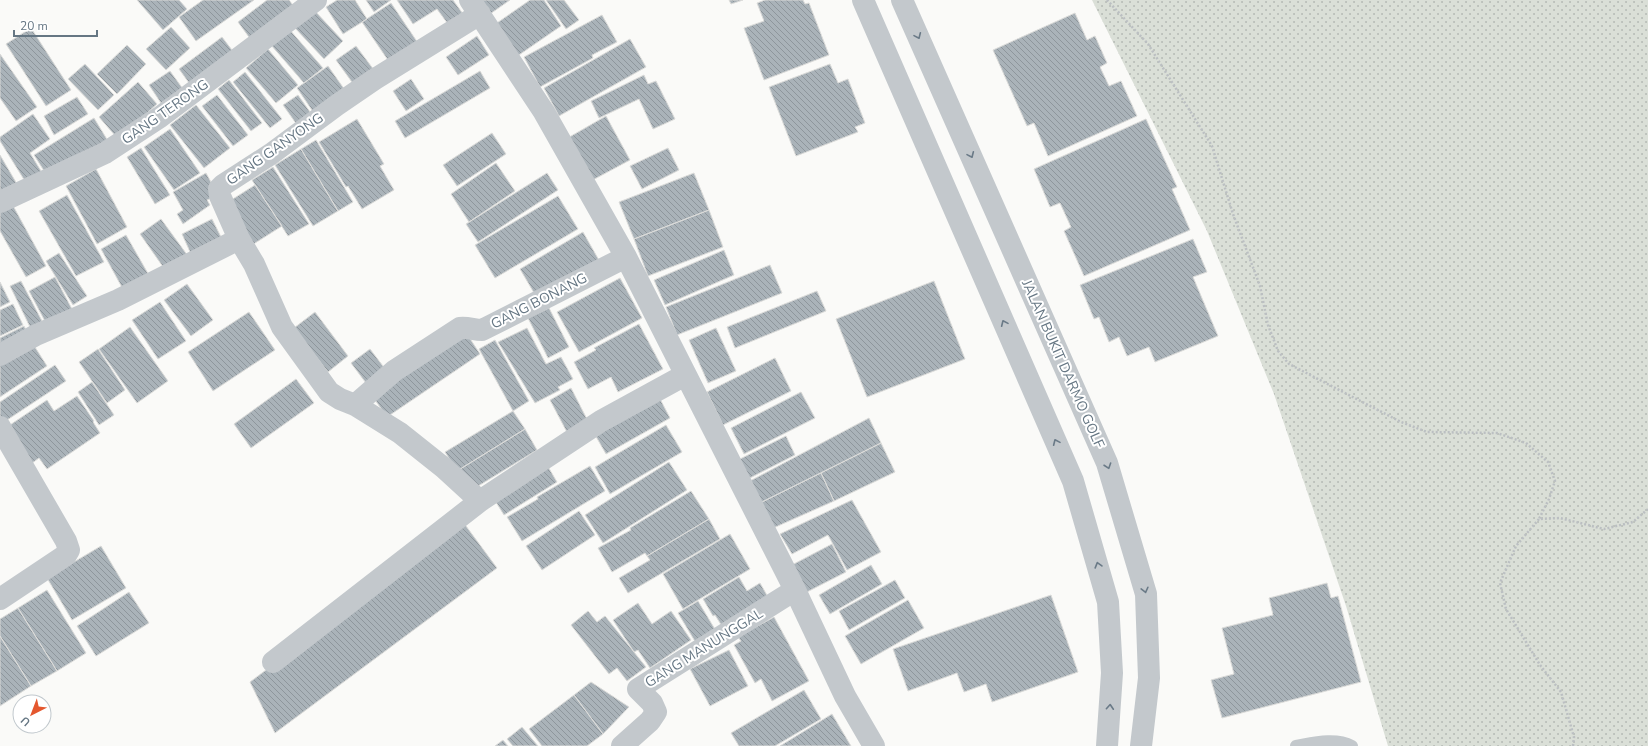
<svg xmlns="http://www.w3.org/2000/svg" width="1648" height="746" viewBox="0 0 1648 746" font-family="'Nunito Sans',sans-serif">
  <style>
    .green { fill: url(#green-dots) }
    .building { fill: url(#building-back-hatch); stroke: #dcdcda }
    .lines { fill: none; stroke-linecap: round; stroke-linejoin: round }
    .path { stroke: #bbbfc2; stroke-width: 2.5; stroke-dasharray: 2 2; stroke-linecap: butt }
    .lane { stroke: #c3c8cc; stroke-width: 12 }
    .street { stroke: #c3c8cc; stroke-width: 22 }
    .oneway { stroke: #6a7a87 }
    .labels { text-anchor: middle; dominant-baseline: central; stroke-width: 4; stroke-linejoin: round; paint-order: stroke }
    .street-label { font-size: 14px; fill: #657683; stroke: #fff }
  </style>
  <defs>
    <pattern id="green-dots" width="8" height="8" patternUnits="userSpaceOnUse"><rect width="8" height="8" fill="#dadfd7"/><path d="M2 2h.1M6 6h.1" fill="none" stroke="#b4b9b4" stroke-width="1.8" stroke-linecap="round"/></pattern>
    <pattern id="building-back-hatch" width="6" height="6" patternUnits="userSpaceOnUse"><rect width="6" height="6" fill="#aab3b9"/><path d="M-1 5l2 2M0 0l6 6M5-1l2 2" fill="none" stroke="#8e969c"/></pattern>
  </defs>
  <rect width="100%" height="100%" fill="#fafaf8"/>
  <path class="green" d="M1092,0h556v746h-260l-42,-140 -72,-212 -67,-163z"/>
  <path class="building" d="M137,0h42l8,9 -24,21z
    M203,0h51l-58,41 -17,-24z
    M267,0h22l9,12 -44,32 -16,-22z
    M337,0h18l12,19 -24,15 -17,-27z
    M366,0h25l-17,12z
    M397,0h56l10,14 -15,10 -11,-15 -24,15z
    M480,0h30l-20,14z
    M530,0h14l17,26 -45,31 -22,-32z
    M546,0h18l15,20 -13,9z
    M729,0h14l-12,4z
    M765,0h38l2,4 4,-1 20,52 -65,25 -20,-52 20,-7 -7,-18z
    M391,3l29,43 -28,20 -30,-44z
    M314,10l29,31 -19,18 -29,-31z
    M1075,13l12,27 8,-4 12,27 -7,4 9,19 12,-5 16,35 -89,40 -14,-33 -7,3 -34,-76z
    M602,15l15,27 -25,13 1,3 -53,29 -16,-30z
    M171,27l19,21 -24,22 -20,-21z
    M31,28l40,62 -25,16 -40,-62z
    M289,29l34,39 -19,15 -33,-38z
    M477,36l12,19 -31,20 -12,-18z
    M222,37l13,17 -43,33 -13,-18z
    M630,39l16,28 -87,49 -15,-28z
    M127,45l19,19 -29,30 -20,-20z
    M356,46l21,28 -20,15 -21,-29z
    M268,49l30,36 -22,18 -30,-35z
    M0,54l37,53 -21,14 -16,-23z
    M85,64l29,31 -16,15 -30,-31z
    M830,64l8,19 10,-4 17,44 -10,4 3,5 -62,24 -27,-69z
    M328,66l19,27 -31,23 -19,-28z
    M170,71l13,18 -22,14 -12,-18z
    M480,71l10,17 -85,50 -10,-17z
    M245,72l37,47 -12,9 -37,-46z
    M644,75l4,9 8,-3 19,38 -22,10 -14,-30 -40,19 -8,-17z
    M411,79l13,20 -18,12 -13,-20z
    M229,80l33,43 -11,8 -33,-42z
    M138,82l19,22 -39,35 -19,-22z
    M217,95l31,40 -15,11 -31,-40z
    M298,95l17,24 -15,10 -17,-24z
    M77,97l11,17 -34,21 -10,-19z
    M196,105l34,43 -26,20 -34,-43z
    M33,114l17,25 -20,14 14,23 -16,10 -28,-45v-4z
    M606,116l24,44 -41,22 -23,-43z
    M94,118l14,23 -60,36 -14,-22z
    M357,119l27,45 -4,2 14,24 -32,19 -14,-23 -2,1 -27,-45z
    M1146,119l31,68 -5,2 18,41 -106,46 -20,-45 7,-4 -11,-24 -10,4 -16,-38z
    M170,129l30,44 -26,17 -30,-43z
    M492,133l14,21 -49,32 -14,-21z
    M316,140l37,62 -15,9 -37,-62z
    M141,148l29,47 -15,9 -28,-47z
    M668,148l11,22 -37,19 -12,-23z
    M301,149l37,62 -25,15 -38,-61z
    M0,155l17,29 -17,10z
    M496,163l19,28 -46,31 -18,-28z
    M273,167l36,57 -21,12 -36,-56z
    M96,169l31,58 -30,17 -31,-58z
    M206,173l12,22 -11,5 3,5 -27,19 -6,-10 6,-4 -10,-18z
    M547,173l11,17 -80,52 -12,-18z
    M694,173l15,37 -75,29 -15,-37z
    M255,185l27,41 -30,19 -27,-41z
    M67,195l37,67 -28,14 -37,-65z
    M558,196l20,33 -83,49 -20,-33z
    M11,202l35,64 -20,11 -26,-46v-23z
    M709,210l14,37 -75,29 -14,-37z
    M161,219l27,37 -22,15 -26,-37z
    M212,219l10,20 -31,15 -9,-20z
    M583,232l17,30 -63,36 -17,-29z
    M126,235l24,42 -26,14 -23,-42z
    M1193,239l14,33 -14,5 25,59 -63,26 -6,-15 -22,9 -8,-19 -10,5 -10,-25 -5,2 -14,-34z
    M724,250l10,25 -69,30 -11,-25z
    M59,253l28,43 -14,9 -27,-44z
    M770,265l12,28 -105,42 -11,-28z
    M55,277l18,34 -26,14 -18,-34z
    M620,278l22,40 -63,34 -22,-40z
    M21,281l22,42 -12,6 -21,-43z
    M934,281l31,78 -98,38 -31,-78z
    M0,282l10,20 -10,5z
    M187,284l26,36 -22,16 -27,-36z
    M817,291l9,20 -91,37 -8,-21z
    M160,302l26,39 -28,18 -26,-39z
    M13,304l10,21 -23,11v-26z
    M549,308l20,39 -21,11 -20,-40z
    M249,312l26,38 -62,41 -25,-39z
    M315,312l33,44 -20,16 -34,-44z
    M639,324l24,45 -45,23 -7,-15 -23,12 -14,-27 22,-12 -2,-2z
    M24,326l6,12 -30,15v-15z
    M130,327l38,54 -31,22 -38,-54z
    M527,328l19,36 15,-7 12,22 -15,8 2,3 -25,13 -37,-61z
    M716,328l20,43 -28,12 -19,-43z
    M467,334l13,20 -93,63 -14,-20z
    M495,340l34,61 -16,10 -34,-62z
    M33,344l14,22 -47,31v-32z
    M98,349l27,41 -18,13 -28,-41z
    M370,349l19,25 -20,13 -18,-24z
    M775,358l16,33 -68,34 -16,-33z
    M55,365l11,16 -62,41 -4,-6v-14z
    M296,379l18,24 -63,45 -17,-24z
    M92,382l22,33 -15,10 -21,-33z
    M571,388l19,37 -21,11 -19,-36z
    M801,392l14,26 -71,36 -13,-26z
    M77,396l17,25 -1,1 7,11 -53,36 -8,-11 -11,8 -21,-39 40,-27 7,11z
    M659,397l11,21 -64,36 -12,-21z
    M513,411l12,18 -68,42 -12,-19z
    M869,418l12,25 -121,60 -10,-22z
    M666,425l16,27 -72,42 -15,-27z
    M525,429l12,21 -67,41 -13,-20z
    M786,436l9,19 -49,25 -10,-19z
    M881,443l14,29 -61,29 -13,-28z
    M669,462l18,28 -84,53 -18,-28z
    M547,465l10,17 -53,33 -10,-16z
    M590,466l15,25 -83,50 -15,-24 31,-18 -1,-2z
    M821,473l13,28 -63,28 -11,-26z
    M691,491l18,28 -62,37 -2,-3 -33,19 -14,-24 33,-18 -1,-2z
    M852,500l29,52 -34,18 -19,-35 -36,19 -12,-20z
    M579,511l16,24 -53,35 -16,-24z
    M709,519l11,20 -92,54 -9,-15 31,-18 -3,-4z
    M463,522l34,46 -222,165 -25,-51z
    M730,534l20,35 -67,40 -20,-35z
    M832,544l14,28 -41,21 -15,-27z
    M101,546l25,42 -54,32 -25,-42z
    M871,565l11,19 -52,30 -11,-19z
    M739,577l8,14 13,-8 12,21 -47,27 -10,-16 -2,1 -10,-17z
    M895,580l10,18 -56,32 -10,-19z
    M1327,583l4,15 7,-2 23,86 -139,36 -11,-38 23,-6 -12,-46 51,-13 -4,-17z
    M47,590l39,63 -29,18 -39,-63z
    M129,592l20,31 -53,33 -19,-30z
    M1051,595l27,77 -86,30 -6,-18 -22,8 -7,-19 -49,18 -15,-42z
    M908,600l16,28 -63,36 -16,-28z
    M698,601l21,35 -20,12 -21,-35z
    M638,603l14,21 19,-13 20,29 -41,28 -12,-18 -4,2 -21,-32z
    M18,608l39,63 -26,15 -31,-50v-17z
    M588,611l9,11 8,-6 41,51 -19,14 -10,-13 -8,6 -38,-49z
    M774,617l35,64 -37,20 -11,-22 -6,4 -21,-38 7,-4 -3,-4z
    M0,636l31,50 -31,20z
    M729,650l19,36 -38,20 -20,-37z
    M591,682l38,25 -26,27 -29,-39z
    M804,690l17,29 -46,27h-36l-8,-13z
    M574,695l29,39 -16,12h-45l-13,-17z
    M832,714l19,32h-71z
    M522,727l16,19h-25l-6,-7z
    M503,740l5,6h-13z"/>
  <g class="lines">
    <path class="path" d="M1107,0l41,44 64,102 21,68 27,72 8,39 10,26 11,13 112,58 26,10 70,1 29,10 22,19 7,19 -6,18 -10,20
      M1573,746l1,-9 -13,-45 -21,-27 -34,-56 -6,-26 16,-37 23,-27 21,-1 44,11 29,-7 15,-13"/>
    <path class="lane" d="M1296,746c17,-3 39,-9 56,0"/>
    <path class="street" d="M470,0l74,112 82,145 169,333 50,106 29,50
      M863,0l210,481 35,121 4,71 -5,73
      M902,0l205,463 39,131 3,84 -8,68
      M480,14l-105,65 -38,26 -66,49 -48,31 -4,4 1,7 19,43 15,25 28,63 47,65 11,7 15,6 45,28 44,35 36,33
      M0,202l105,-49 55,-36 156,-117
      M0,355l36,-20 82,-35 121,-61
      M355,405l39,-34 66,-43c8,-1 14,2 22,2l144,-73
      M0,427l66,114 3,9 -3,5 -66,44
      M273,662l207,-161 121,-80 84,-46
      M622,746l28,-25 6,-9 -4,-9 -14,-14 157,-99"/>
  </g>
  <defs><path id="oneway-chevron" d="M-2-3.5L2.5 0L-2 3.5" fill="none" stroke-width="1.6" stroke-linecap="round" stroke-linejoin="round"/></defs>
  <g class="oneway">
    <use href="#oneway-chevron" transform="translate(918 36) rotate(66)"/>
    <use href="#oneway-chevron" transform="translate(971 155) rotate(66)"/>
    <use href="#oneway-chevron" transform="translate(1004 323) rotate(-114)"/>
    <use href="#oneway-chevron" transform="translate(1056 442) rotate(-114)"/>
    <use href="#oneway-chevron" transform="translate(1108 466) rotate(71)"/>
    <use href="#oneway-chevron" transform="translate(1098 565) rotate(-106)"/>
    <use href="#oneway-chevron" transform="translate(1145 590) rotate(76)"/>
    <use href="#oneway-chevron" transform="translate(1110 707) rotate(-86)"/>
  </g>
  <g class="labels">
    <g class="street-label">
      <text transform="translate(165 112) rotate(-35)">GANG TERONG</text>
      <text transform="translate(275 149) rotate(-35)">GANG GANYONG</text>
      <text transform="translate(539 301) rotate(-27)">GANG BONANG</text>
      <text transform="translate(1063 364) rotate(66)">JALAN BUKIT DARMO GOLF</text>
      <text transform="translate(704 648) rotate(-32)">GANG MANUNGGAL</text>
    </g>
  </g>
  <g transform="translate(32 714) rotate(222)"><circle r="19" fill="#ffffff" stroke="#c1c8cd"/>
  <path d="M0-3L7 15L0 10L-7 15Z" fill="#e4572e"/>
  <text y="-6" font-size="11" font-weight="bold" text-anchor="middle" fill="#657683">U</text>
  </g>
  <path d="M14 30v6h83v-6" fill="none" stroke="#657683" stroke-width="2"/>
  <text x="20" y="30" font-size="12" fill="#657683" stroke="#ffffff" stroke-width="3" paint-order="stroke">20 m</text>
</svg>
